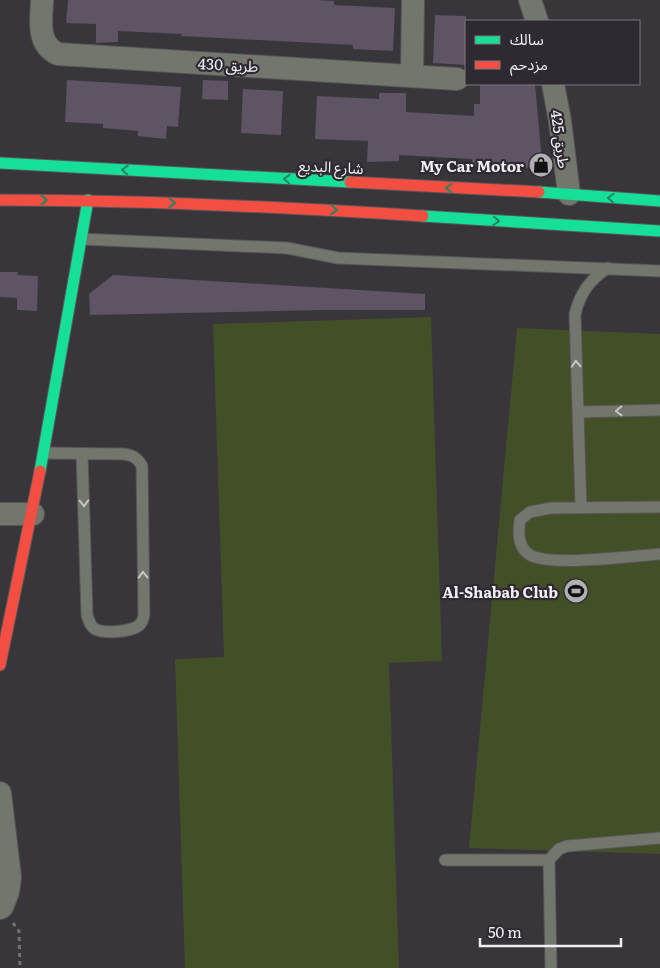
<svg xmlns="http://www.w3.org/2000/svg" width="660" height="968" viewBox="0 0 660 968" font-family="Literata,'Noto Sans Arabic',serif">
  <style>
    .green { fill: #434f27 }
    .building { fill: #5e5464 }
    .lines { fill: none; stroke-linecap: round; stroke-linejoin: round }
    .lane-casing { stroke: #565557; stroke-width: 13 }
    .street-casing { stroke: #565557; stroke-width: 24 }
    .fast-casing { stroke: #565557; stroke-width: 13 }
    .jam-casing { stroke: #565557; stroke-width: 13 }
    .path { stroke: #727370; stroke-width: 3; stroke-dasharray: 4 4; stroke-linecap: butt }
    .lane { stroke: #73766c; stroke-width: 11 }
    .street { stroke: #73766c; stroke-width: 22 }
    .fast { stroke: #16e098; stroke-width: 11 }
    .jam { stroke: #f24e42; stroke-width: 11 }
    .oneway { stroke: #228564 }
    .oneway2 { stroke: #c6c5c5 }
    .labels { text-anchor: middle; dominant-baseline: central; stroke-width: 4.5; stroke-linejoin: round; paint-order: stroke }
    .street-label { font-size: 15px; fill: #f3f0f5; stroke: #2f2a31 }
    .poi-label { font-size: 15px; font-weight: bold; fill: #f3f0f5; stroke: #2f2a31; text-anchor: end }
  </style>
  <rect width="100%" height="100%" fill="#38363a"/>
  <path class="green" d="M431,317l11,344 -53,2 10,305h-214l-10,-309 49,-2 -11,-333z
    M517,328l143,6v520l-191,-6z"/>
  <path class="building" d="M68,0h249l17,1v4l61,3 -2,43 -40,-2v-4l-172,-9 1,-2 -64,-3v11l-22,1v-19l-30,-1z
    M435,15l31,1v49l-33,-2z
    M67,80l114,7 -3,40 -11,-1 -1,13 -28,-3v-5l-35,-3v-4l-38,-2z
    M203,80l25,1v19l-26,-1z
    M480,84h55l7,77 -6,7 -64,-2v-7l-73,-4v6l-32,1 1,-21 -53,-2 2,-43 62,3v-6h27v19l68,4v-12h6z
    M243,89l40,2 -2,44 -40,-2z
    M0,272h18l-1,3 21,1 -1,35 -20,-1v-12l-17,-1z
    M113,275l312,19v16h-102l-233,5 -1,-21z"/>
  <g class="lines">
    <defs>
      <path id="lane" d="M81,239l206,9 51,10 322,13
        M579,412l81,-2
        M44,453l79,1c9,1 14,3 19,12l2,149c-1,3 -1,6 -3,8 -5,9 -37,11 -46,6 -5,-3 -6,-8 -8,-14l-5,-161
        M660,507l-109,1 -21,4 -10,8c-2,12 -2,28 10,35 22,12 102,1 130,-1
        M581,508l-6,-194c5,-21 15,-35 33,-46
        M445,860h104l10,-11 8,-3 93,-8
        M549,860l2,108"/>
      <path id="street" d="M530,0l7,21
        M42,2c-1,20 -5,42 16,52l399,25
        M412,76l1,-76
        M553,84l7,37 9,73
        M0,514h33
        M0,793l10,84 -2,15 -6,15 -2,1"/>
      <path id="fast" d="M0,163l350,19
        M539,192l121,9
        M423,216l237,15
        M40,471l48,-271"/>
      <path id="jam" d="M350,182l189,10
        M0,200c141,0 282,7 423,16
        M0,665l40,-194"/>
    </defs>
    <use href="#lane" class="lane-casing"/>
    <use href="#street" class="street-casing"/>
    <use href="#fast" class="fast-casing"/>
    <use href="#jam" class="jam-casing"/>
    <path class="path" d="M13,923l6,8 1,37"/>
    <use href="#lane" class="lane"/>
    <use href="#street" class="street"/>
    <use href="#fast" class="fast"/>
    <use href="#jam" class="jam"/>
  </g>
  <defs><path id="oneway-chevron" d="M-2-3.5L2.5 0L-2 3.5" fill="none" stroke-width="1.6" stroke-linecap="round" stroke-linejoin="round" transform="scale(1.25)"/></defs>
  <g class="oneway">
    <use href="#oneway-chevron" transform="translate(125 170) rotate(-177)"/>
    <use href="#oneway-chevron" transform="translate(287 179) rotate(-177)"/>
    <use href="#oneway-chevron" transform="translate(449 188) rotate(-177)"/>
    <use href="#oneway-chevron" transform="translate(611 198) rotate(-176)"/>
    <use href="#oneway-chevron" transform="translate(44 200)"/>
    <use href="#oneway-chevron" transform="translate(172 203) rotate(2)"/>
    <use href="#oneway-chevron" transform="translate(334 210) rotate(4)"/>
    <use href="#oneway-chevron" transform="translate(496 221) rotate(4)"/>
  </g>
  <g class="oneway2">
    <use href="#oneway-chevron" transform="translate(576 364) rotate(-93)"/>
    <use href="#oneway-chevron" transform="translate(619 411) rotate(179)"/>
    <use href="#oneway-chevron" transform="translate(84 503) rotate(88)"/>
    <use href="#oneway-chevron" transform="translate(143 575) rotate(-91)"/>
  </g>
  <defs>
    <symbol id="shop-disc" viewBox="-11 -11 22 22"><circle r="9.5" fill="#b2afb4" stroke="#2f2a31"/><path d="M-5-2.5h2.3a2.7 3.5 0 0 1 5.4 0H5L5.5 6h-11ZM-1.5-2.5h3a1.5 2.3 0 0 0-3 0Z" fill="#111"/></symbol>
    <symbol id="stadium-disc" viewBox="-11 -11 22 22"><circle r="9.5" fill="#b2afb4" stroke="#2f2a31"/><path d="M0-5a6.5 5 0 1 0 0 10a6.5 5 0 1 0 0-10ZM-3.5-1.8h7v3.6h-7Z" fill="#111"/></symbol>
  </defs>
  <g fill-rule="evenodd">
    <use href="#shop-disc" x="527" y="151" width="28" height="28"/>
    <use href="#stadium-disc" x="562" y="577" width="28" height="28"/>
  </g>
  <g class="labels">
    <g class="street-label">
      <text transform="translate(228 64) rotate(3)">طريق 430</text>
      <text transform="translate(561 139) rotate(82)">طريق 425</text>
      <text transform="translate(331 166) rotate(3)">شارع البديع</text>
    </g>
    <g class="poi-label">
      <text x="524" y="165">My Car Motor</text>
      <text x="558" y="591">Al-Shabab Club</text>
    </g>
  </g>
  <rect x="465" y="20" width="175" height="65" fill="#2f2a31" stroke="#7d797f"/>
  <rect x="475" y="36" width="25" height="8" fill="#16e098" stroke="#7d797f"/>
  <text x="510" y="45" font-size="15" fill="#f3f0f5">سالك</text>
  <rect x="475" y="61" width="25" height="8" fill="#f24e42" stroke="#7d797f"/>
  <text x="510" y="70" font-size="15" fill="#f3f0f5">مزدحم</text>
  <path d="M480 938v8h141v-8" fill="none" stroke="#f3f0f5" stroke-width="2.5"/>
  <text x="488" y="938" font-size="15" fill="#f3f0f5" stroke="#2f2a31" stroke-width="4" paint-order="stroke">50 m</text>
</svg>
